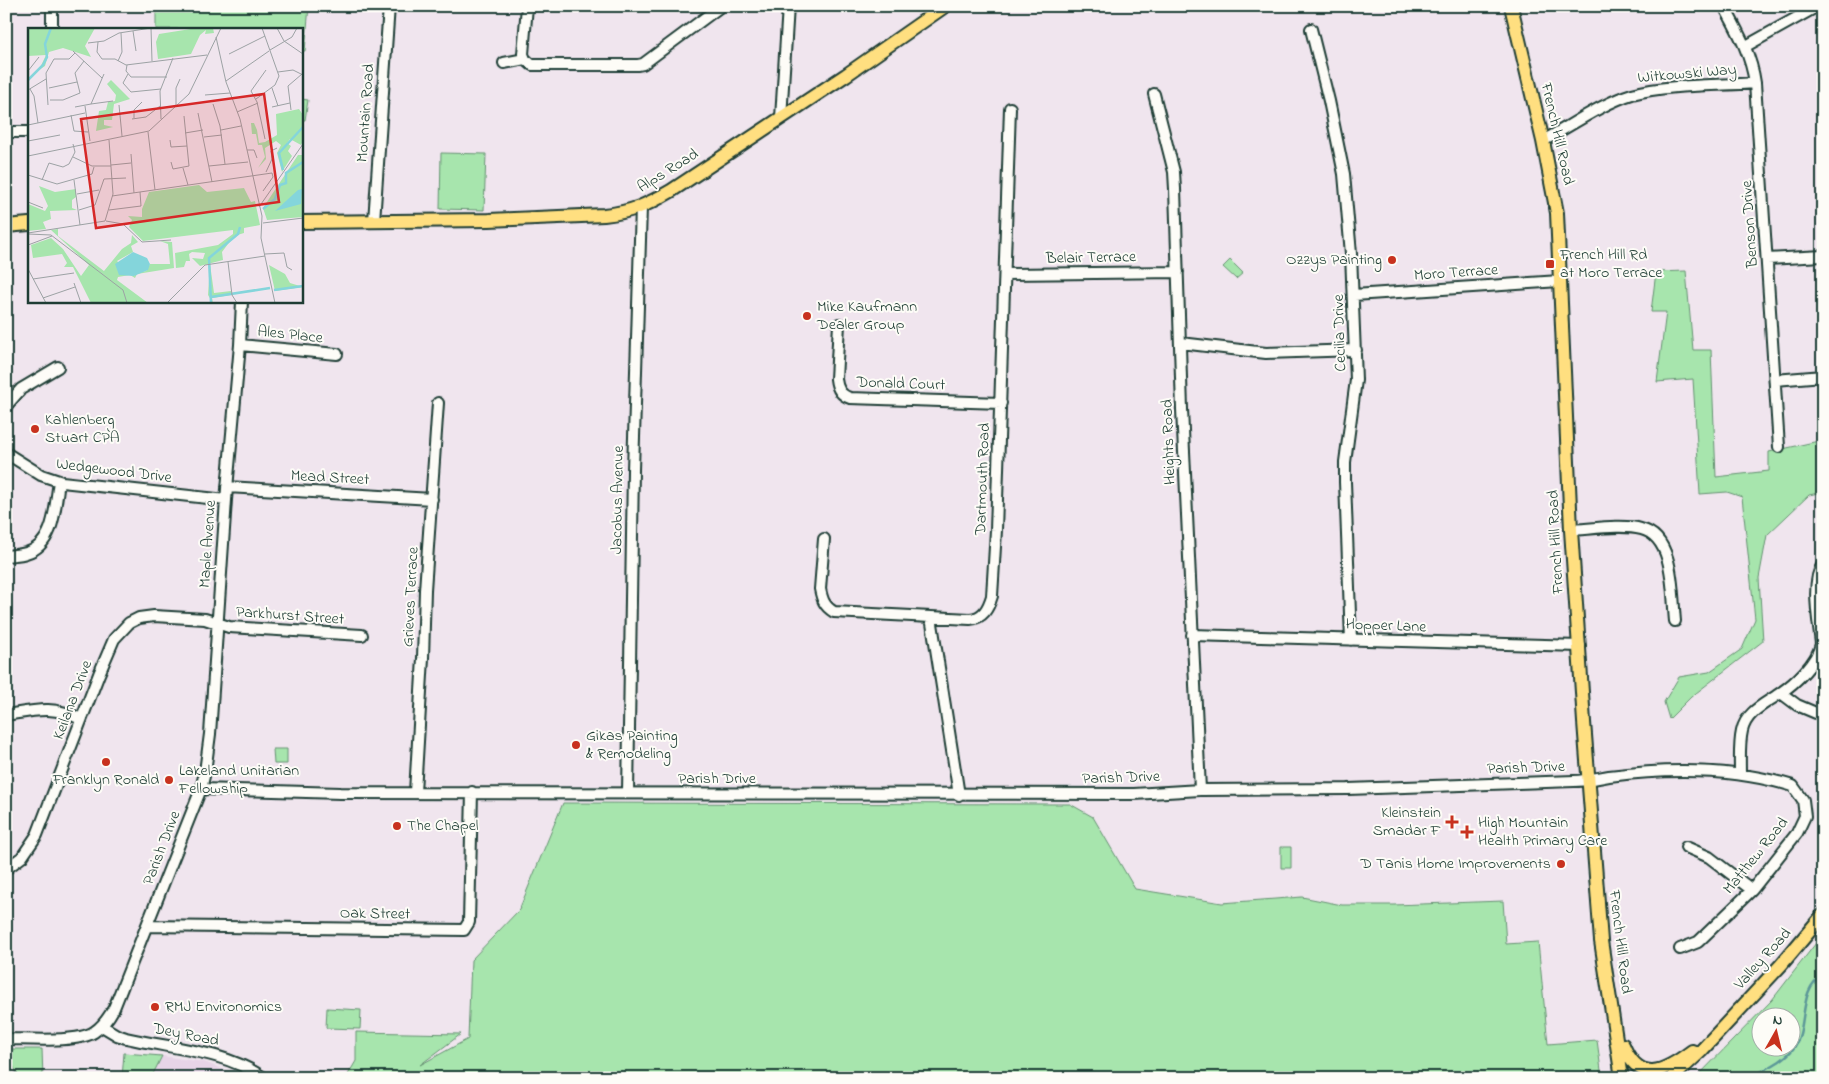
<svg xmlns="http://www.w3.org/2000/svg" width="1829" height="1084" viewBox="0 0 1829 1084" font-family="'Indie Flower',sans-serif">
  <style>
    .built { fill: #e7d4e7 }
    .green { fill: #a7e5ad; stroke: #639170; fill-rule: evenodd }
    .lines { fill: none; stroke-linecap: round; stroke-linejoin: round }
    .stream { stroke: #5c9898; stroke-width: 2.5 }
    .minor-casing { stroke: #1f3d34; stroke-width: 14 }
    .major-casing { stroke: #1f3d34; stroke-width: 16 }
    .minor { stroke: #fdfcf7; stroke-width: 10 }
    .major { stroke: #ffdf80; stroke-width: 12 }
    .poi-dot { fill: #c8321e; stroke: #fdfcf7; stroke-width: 2 }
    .labels { text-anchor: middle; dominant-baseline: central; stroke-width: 4; stroke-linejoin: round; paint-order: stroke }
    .street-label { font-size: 16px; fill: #1f3d34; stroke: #fdfcf7 }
    .poi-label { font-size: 16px; fill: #1f3d34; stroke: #fdfcf7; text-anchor: start }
    .inset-river { fill: none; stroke: #84d5db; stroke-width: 2.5 }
    .inset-road { fill: none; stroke: #9ca2a4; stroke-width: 1 }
    .view { fill: #d62828; fill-opacity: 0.15; stroke: #d62828; stroke-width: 2.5 }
    .inset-edge { fill: none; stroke: #1f3d34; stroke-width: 2.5 }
  </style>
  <rect width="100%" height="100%" fill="#f0e5ee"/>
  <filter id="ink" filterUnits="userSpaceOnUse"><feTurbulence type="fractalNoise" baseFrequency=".02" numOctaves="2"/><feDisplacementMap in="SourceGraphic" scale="10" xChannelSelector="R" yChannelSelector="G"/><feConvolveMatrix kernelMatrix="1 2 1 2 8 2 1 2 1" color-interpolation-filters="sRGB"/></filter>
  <g filter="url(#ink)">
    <path class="built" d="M6,1054l14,24h-14z
      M162,1056l42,6 40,16h-93z"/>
    <path class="green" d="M156,6h153l-4,45h-4v-22h-145z
      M301,99l7,1 -3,20h-4z
      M441,153l45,1 -2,56 -44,-1z
      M1230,260l13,13 -7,6 -13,-12z
      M1686,271l7,79h18l5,127 53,-6v-19l54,-12v52l-14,3 -42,40 -8,43 4,63 -72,56 -22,22 -5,-17 15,-25 30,-5 33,-23 13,-30 -13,-122 -15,-5 -27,2 -7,-115 -36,3 9,-70h-15l5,-40z
      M273,749h14v15h-13z
      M563,803l507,1 23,13 42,72 87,14 80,-6 40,8h52l109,-4 3,43 32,-2 10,102 49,-4 5,38h-1256l10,-17v-29l105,2 -41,31 48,-26 3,-79 48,-50z
      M1281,847h10v21h-10z
      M1823,934v144h-127l76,-78zM1762,1016h30v30h-30z
      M327,1008l34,2 -1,19 -34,-1z
      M6,1049h36l1,29h-23l-14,-24z
      M124,1053l38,3 -11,22h-29z"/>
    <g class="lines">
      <path class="stream" d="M1750,1078c14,-9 32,-15 43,-29 16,-21 4,-60 30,-74"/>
      <defs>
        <path id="minor" d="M52,6v23
          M1724,6c14,26 27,48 31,77l24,364
          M1311,29l18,72 15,73 7,80 5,126 -11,82v20l6,158
          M1746,46l72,-40
          M525,59l-2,-5 4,-48
          M504,63l21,-4 7,6h106l5,-1 78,-58
          M1154,94l20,78 1,17 7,220 18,381
          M781,118l7,-112
          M6,132h23
          M1543,141c27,-15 60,-38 89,-47 37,-10 85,-8 123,-11
          M374,221l15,-215
          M1767,259l56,-3
          M1005,274l173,-2
          M1354,295l206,-14
          M839,324l-3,55c1,9 4,16 14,19l151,5
          M1181,343l85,10 90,-3
          M240,345l97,9
          M1775,380l48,-4
          M6,406l15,-17 37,-22
          M6,453l35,22 21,7 164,18
          M227,487l205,12
          M1571,530c20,-1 52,-6 70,-1 34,8 31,64 34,92
          M824,539l-4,50c2,10 4,17 14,23l136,7c13,-1 18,-10 22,-23l4,-66 14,-422
          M6,556c7,-1 14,-1 20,-3 29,-8 29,-47 33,-72
          M931,617l28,178
          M1192,635l388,11
          M1781,693l16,12 26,11
          M6,715c31,-5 46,-10 75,4
          M1740,774c0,-14 -1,-30 2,-43 4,-19 23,-27 37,-37 16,-11 38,-31 42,-50 -2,-21 -11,-62 2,-80
          M201,789l139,4 794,1 66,-4 148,-1 226,-8c12,0 23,-3 35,-5 61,-8 125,-8 184,10l10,14 2,16 -8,17 -45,57 -54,52 -18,7
          M415,792l8,-134 2,-68 13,-187
          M628,793l5,-323 8,-263
          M1686,847l23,10 43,33
          M6,869l16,-12 15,-22 62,-161 15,-35 15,-16 10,-5 15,-2 51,3 24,8 133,8
          M147,926l317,4 5,-8 3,-130
          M102,1026l15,9 9,3c47,11 98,12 138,40
          M6,1039c22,0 71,4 88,-7 9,-6 15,-15 20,-24l87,-219 4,-17 5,-38 16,-234 14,-155 2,-44"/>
        <path id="major" d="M1511,6l32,135 14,72 14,317 13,192 17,219 21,137
          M301,222l188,-2 115,-5c28,-3 43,-10 67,-24l175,-116 99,-69
          M6,226l23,-2
          M1623,1045c16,39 40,28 69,6
          M1672,1078l29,-27 80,-86 42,-50"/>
      </defs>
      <use href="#minor" class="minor-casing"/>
      <use href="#major" class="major-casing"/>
      <use href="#minor" class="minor"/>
      <use href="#major" class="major"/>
    </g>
  </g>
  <g class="poi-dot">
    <circle cx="1392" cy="260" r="5"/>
    <rect x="1545" y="259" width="10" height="10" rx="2.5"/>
    <circle cx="807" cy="316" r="5"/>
    <circle cx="35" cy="429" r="5"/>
    <circle cx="576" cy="745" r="5"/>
    <circle cx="106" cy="762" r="5"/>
    <circle cx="169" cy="780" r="5"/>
    <path d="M1449.5 814.5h5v5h5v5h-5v5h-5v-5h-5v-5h5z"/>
    <circle cx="397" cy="826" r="5"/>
    <path d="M1464.5 824.5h5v5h5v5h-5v5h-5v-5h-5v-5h5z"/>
    <circle cx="1561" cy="864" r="5"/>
    <circle cx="155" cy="1007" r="5"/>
  </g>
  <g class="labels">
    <g class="street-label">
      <text transform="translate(1687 74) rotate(-5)">Witkowski Way</text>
      <text transform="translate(366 113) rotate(-86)">Mountain Road</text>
      <text transform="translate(1557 134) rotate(77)">French Hill Road</text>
      <text transform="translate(668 171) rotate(-32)">Alps Road</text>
      <text transform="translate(1750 224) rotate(-94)">Benson Drive</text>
      <text transform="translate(1091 258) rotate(-1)">Belair Terrace</text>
      <text transform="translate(1456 273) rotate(-4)">Moro Terrace</text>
      <text transform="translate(1340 333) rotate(-92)">Cecilia Drive</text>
      <text transform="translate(290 335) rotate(6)">Ales Place</text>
      <text transform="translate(901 384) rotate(2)">Donald Court</text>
      <text transform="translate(1169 442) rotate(-92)">Heights Road</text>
      <text transform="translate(114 471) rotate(7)">Wedgewood Drive</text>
      <text transform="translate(330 478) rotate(3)">Mead Street</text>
      <text transform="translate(983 479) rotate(-88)">Dartmouth Road</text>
      <text transform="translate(618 500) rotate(-89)">Jacobus Avenue</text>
      <text transform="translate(1556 542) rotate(-93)">French Hill Road</text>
      <text transform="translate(208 544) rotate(-86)">Maple Avenue</text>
      <text transform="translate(411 597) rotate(-87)">Grieves Terrace</text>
      <text transform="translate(290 616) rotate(4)">Parkhurst Street</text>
      <text transform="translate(1386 626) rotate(2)">Hopper Lane</text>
      <text transform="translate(73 700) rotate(-69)">Keilana Drive</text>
      <text transform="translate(1526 768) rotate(-2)">Parish Drive</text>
      <text transform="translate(1121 778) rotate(-2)">Parish Drive</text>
      <text x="717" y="779">Parish Drive</text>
      <text transform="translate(162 848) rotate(-69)">Parish Drive</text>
      <text transform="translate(1756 856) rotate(-51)">Matthew Road</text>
      <text transform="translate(375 914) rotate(1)">Oak Street</text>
      <text transform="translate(1620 942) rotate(83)">French Hill Road</text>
      <text transform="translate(1763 959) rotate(-48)">Valley Road</text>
      <text transform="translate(186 1035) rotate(11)">Dey Road</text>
    </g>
    <g class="poi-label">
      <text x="1560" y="255">French Hill Rd<tspan x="1560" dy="18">at Moro Terrace</tspan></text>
      <text x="1382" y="260" text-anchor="end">Ozzys Painting</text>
      <text x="817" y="307">Mike Kaufmann<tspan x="817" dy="18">Dealer Group</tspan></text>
      <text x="45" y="420">Kahlenberg<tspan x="45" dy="18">Stuart CPA</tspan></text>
      <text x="586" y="736">Gikas Painting<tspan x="586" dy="18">&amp; Remodeling</tspan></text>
      <text x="179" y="771">Lakeland Unitarian<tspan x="179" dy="18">Fellowship</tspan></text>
      <text x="106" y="780" text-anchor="middle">Franklyn Ronald</text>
      <text x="1441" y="813" text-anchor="end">Kleinstein<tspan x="1441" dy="18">Smadar F</tspan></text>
      <text x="1478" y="823">High Mountain<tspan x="1478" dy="18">Health Primary Care</tspan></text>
      <text x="407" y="826">The Chapel</text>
      <text x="1551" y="864" text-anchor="end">D Tanis Home Improvements</text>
      <text x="165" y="1007">RMJ Environomics</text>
    </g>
  </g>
  <g transform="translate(28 28)">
    <rect width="275" height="275" fill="#f0e5ee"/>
    <path d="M0,0h67l-10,18 6,11 -28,-9 -14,4 -4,14 -6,4 7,-15 -18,1zM169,0h16l1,5 -9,1 1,-4 -6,5 -9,19 -33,5 -2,-17 3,-8zM83,52l19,19 -16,5 -2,16h-8v5l9,2 -17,4 3,-20 7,-1 2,-8 7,-1 1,-6 -9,-11zM271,81l4,6v26l-2,4 -11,-6 -3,4 4,3 -3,5 4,5 -10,16 -5,-19 4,-8 -5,-4 -11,7 1,11 -8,9 7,-11 -3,-12h-4l-2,-11h-4l-1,-11h3l3,7 2,13 6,-1 12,-7 -1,-21zM270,127h5v62l-36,3 -4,-12zM171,157l8,7 37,-4 7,14 4,-1 5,24 -16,3v5l-10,3 -12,16 1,8 -23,6 -8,-8 11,1 2,-6 -13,-1 -3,2 1,7h-4l-2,6 -8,1 -1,-15 43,-8 15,-11v-4l-90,11 -14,-14 3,-7 -4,-4 14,1v-8l7,-17zM11,158l16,6 21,-3v8l-4,3v8l5,2 -27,1 1,8 -8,3 3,7 -18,2v-27l17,7 3,-5zM30,201v7l46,35 18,-22 9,-6 1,-8 6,7 -7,4 2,6 -16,9 13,13 4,2 2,-3 10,-2 4,-7h20l-2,-20 -8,-3 12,1 2,26 -37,6 -2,4 -5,-3 -12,2 -1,3 31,23h-57l-18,-36h-9l3,-4 -5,-9 -29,4 -2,-13 20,-7 12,11 18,27 8,-11 -38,-35zM182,236l4,29 17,-2v4l-19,3 1,5 -5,-8zM241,237l16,9 5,9 13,4 -28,4z" fill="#a7e5ad"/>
    <path d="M274,161l-1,15 -26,7 23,-21zM105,224l14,6 3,6 -2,6 -14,6 -15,-1 -4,-11z" fill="#84d5db"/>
    <path class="inset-river" d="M0,52l15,-15 4,-8 -2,-13 6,-16M255,142l-4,-17 24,-26M235,181l12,-10 5,-14 6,-2v-10l17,-11M246,262l29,-4M183,269l59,-9M183,275l-2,-45 29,-24 2,-7"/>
    <path class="inset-road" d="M123,0l1,33M249,0l7,13 19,13M105,3l3,20M188,9l10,45 14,37 22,97 -1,22 14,65M70,14l-1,10 5,7h13l11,6 81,-10M60,15l16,-2 15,-8 32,-5M242,22l22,-13 5,-9M45,23l29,27M201,26l36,-18M90,33l4,-9 -1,-19M99,37l-1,6 5,6h36M0,43l11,-14M250,44l15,-2 10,5M100,46l-5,9 8,9 30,-3M198,53l43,-30M21,60l28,-6M244,60l6,18M2,61l4,7 4,27M0,62l18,-11M177,67l25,-2M228,71l19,-14 4,-9 -17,-48M22,72h13l17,-7 -5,-20 9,-12M63,76l22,-3M185,76l7,22 5,38M20,77l-2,-32 8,-14h15l6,-6M91,77l3,31M57,78l5,35M47,79l16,-3 13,-30M148,79v-19l4,-9M244,79l18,-4M263,82l-3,-24 14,-12M209,84l21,-9M170,85l14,69M43,87l3,16 14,1M106,90v-8l8,-8M104,91l14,-2 14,-11M133,91l-1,-28 13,-33M0,97l57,-12M193,102l20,-4M120,104l7,58M157,105l18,-3M176,109l18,-2M237,111l-8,-37 -6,-11 15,-21M142,112l1,7 16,-1M0,113l32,-6M219,122h7l3,8M103,126l3,39M0,128l121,-25 40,-37 32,-66M45,129l19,9h19M143,134l2,7 16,-3 -5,-50M83,137l20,-2M181,138l39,-4M155,140l5,17M238,144l6,-13 -1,-8 6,-3M0,147l29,9 35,-10 2,-7M14,152l7,-17 14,4 6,-3 6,-12 -2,-8M46,152l6,45M49,166l22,-4M84,168l160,-23 1,4 -10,14M0,174l15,6M231,179l44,-63M51,182l16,-5 9,-26 22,-1M81,182l32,-4 -1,-14M78,193l17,3 19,18 29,-2M235,195l40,-5M0,205l77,-12 8,-27 -4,-54M0,206l23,1 72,55 4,13M0,217l24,-9M237,226l19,-1 3,14 5,3M200,234l4,33 5,8M0,241l18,34M5,251l41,-6M46,255l7,20M15,270l32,-11M139,275l38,-38 60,-9"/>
    <path class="view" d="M236,66l15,108 -183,26 -15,-109z"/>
    <rect width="275" height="275" class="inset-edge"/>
  </g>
  <rect width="1829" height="1084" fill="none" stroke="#fdfcf7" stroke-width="25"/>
  <rect x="12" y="12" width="1804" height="1059" fill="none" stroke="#1f3d34" stroke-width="2" filter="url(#ink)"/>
  <g transform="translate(1776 1032) rotate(8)"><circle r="24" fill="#fdfcf7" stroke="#a4b0a9"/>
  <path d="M0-4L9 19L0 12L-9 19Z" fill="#c8321e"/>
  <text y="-8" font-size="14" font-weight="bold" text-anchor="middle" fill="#1f3d34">N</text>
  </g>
</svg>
